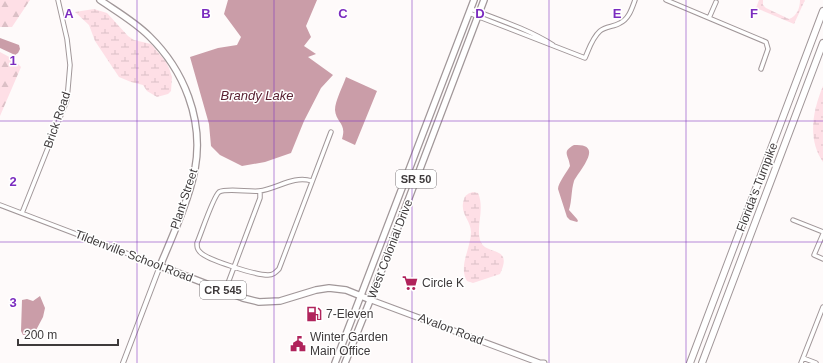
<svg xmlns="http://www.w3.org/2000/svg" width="823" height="363" viewBox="0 0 823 363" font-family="Helvetica,sans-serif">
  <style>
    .forest { fill: url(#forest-firs) }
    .wetland { fill: url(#wetland-marsh) }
    .water { fill: #ca9da8 }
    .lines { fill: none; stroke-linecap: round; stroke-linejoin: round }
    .minor-casing { stroke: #a19799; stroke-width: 5.5 }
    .tertiary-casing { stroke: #a19799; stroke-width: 6 }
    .secondary-casing { stroke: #a19799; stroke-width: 7 }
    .primary-casing { stroke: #a19799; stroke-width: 8 }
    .trunk-casing { stroke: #a19799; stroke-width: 8 }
    .motorway-casing { stroke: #a19799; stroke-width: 8 }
    .minor { stroke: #fff; stroke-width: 3.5 }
    .tertiary { stroke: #fff; stroke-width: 4 }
    .secondary { stroke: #fff; stroke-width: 5 }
    .primary { stroke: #fff; stroke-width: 5.5 }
    .trunk { stroke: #fff; stroke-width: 5.5 }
    .motorway { stroke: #fff; stroke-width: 6 }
    .grid { fill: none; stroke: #7b2cbf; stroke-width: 1; stroke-opacity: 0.55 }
    .labels { text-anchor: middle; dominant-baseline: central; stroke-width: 3; stroke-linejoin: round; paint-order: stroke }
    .shield { fill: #fff; stroke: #787576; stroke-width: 1 }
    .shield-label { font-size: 11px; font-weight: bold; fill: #3e3a3b }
    .street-label { font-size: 12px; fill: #3e3a3b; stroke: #fff }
    .poi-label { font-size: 12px; fill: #3e3a3b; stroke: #fff; text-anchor: start }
    .water-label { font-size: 13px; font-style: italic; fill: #5a2233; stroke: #fff }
    .grid-label { font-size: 13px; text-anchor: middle; font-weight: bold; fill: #7b2cbf; stroke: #fff; stroke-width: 3; stroke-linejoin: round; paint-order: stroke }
  </style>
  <defs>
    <pattern id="forest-firs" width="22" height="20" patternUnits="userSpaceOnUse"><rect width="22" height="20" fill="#fedfe6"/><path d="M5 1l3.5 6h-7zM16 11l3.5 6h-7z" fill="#dbc0c6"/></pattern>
    <pattern id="wetland-marsh" width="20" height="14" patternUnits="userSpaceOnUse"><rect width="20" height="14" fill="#fedfe6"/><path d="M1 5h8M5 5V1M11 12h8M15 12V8" fill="none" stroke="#dbc0c6"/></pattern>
  </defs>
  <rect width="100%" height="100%" fill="#fefafa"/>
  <path class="forest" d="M0,0h30l-18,27h-12z
    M0,52l13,7 8,8 -21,49z"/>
  <path class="wetland" d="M759,0h4v5l3,3 23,11c8,-3 11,-11 11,-19h5l-11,24 -38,-16z
    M94,9l13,4 21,23 6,4 17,4 15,18 3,6 3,9 -1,14 -3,3 -11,3 -10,-6 -4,-6 -12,-3 -12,-5 -24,-36 -6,-16 -14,-13z
    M823,86v76c-16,-23 -10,-52 0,-76z
    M473,192l5,1c7,16 -2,32 2,47 5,17 34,4 20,34l-27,9 -6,-2c-9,-15 4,-33 4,-49 0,-12 -12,-18 -7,-33 1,-4 5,-6 9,-7z"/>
  <path class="water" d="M228,0h89l-11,26 5,11 -7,9 12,8 -8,3 25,18 -12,13 -17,33 -13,32 -26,9 -23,4 -22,-11 -9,-9 -2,-22 -19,-67 28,-9 19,-3 4,-8 -17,-23z
    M0,38l19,7 1,4 -2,4 -3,2 -15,-7z
    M346,77l31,14 -22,54 -13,-6c5,-16 -6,-16 -7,-29 0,-9 8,-24 11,-33z
    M574,145c32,-2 4,27 0,36 -3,10 -2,19 -5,29l8,9 1,2 -1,1 -7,-2 -3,-3 -9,-28c0,-6 9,-17 12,-23 -1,-11 -9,-14 4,-21z
    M40,296l5,12 -2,9 -9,17 -11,1 -2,-4 1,-31 5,-1 6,2z"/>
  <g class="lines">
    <defs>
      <path id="minor" d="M666,0l100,42 2,7 -7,20
        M471,9c26,10 59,21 82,36
        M469,13l116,45c4,-9 7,-20 15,-27 6,-5 14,-4 20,-8 9,-4 12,-15 15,-23
        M709,18l7,-16
        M312,181c-19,-6 -35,8 -53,10 -10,1 -33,-3 -40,1 -6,5 -18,42 -22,51 0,4 0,6 3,9 7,8 56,23 68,23 5,0 7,-2 11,-6l52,-137
        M0,205l160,61
        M22,213l45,-113 3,-35 -3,-26 -9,-39
        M793,220l30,12
        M823,234l-9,21 9,4
        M225,291l35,-93v-7
        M803,358l13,5
        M801,363l22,-56"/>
      <path id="tertiary" d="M123,363l37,-97"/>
      <path id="secondary" d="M371,300l169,63h4"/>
      <path id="primary" d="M100,0c16,11 35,22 49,36 35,34 55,84 46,133 -6,31 -23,68 -35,97l83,32 16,4 21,-1 36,-11 13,-2 17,2 25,10"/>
      <path id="trunk" d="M335,363l139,-363
        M345,363l28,-70 111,-293"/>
      <path id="motorway" d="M690,363l133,-352
        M702,363l121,-320"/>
    </defs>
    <use href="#minor" class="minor-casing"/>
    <use href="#tertiary" class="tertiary-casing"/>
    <use href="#secondary" class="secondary-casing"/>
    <use href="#primary" class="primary-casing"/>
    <use href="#trunk" class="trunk-casing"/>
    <use href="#motorway" class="motorway-casing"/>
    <use href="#minor" class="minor"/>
    <use href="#tertiary" class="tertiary"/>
    <use href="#secondary" class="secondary"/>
    <use href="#primary" class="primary"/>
    <use href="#trunk" class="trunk"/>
    <use href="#motorway" class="motorway"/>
  </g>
  <path class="grid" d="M137,0v363M274,0v363M412,0v363M549,0v363M686,0v363M0,121h823M0,242h823"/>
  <defs>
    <symbol id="supermarket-bare" viewBox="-9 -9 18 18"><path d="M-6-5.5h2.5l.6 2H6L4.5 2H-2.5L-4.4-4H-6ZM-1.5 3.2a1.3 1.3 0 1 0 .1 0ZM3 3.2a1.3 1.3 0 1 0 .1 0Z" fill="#b0235b" stroke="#fff" stroke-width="2.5" paint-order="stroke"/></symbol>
    <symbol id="fuel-bare" viewBox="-9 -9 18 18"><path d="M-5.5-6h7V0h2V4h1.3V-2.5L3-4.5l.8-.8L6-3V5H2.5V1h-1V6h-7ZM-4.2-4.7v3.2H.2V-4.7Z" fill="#b0235b" stroke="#fff" stroke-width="2.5" paint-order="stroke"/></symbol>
    <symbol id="civic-bare" viewBox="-9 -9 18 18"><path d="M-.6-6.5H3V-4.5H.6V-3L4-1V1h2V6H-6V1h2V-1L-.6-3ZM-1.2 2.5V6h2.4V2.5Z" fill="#b0235b" stroke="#fff" stroke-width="2.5" paint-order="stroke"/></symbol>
  </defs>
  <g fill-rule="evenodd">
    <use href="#supermarket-bare" x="399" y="272" width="22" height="22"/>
    <use href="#fuel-bare" x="303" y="303" width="22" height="22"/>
    <use href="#civic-bare" x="287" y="333" width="22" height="22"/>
  </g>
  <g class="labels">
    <g class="shield">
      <rect x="396" y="170" width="40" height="18" rx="3"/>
      <rect x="200" y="281" width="46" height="18" rx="3"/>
    </g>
    <g class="shield-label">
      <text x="416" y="179">SR 50</text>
      <text x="223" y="290">CR 545</text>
    </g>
    <g class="street-label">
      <text transform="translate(57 120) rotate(-71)">Brick Road</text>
      <text transform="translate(757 187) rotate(-69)">Florida's Turnpike</text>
      <text transform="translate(184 199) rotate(-72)">Plant Street</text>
      <text transform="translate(390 249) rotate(-69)">West Colonial Drive</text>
      <text transform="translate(134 256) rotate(21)">Tildenville School Road</text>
      <text transform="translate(451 329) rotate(21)">Avalon Road</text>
    </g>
    <g class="poi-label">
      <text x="422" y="283">Circle K</text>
      <text x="326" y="314">7-Eleven</text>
      <text x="310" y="337">Winter Garden<tspan x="310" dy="14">Main Office</tspan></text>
    </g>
    <g class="water-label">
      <text x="257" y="95">Brandy Lake</text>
    </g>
  </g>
  <g class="grid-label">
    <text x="69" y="18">A</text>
    <text x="206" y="18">B</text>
    <text x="343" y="18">C</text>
    <text x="480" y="18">D</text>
    <text x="617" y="18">E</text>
    <text x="754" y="18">F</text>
    <text x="13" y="65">1</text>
    <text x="13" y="186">2</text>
    <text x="13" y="307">3</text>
  </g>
  <path d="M18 339v6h100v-6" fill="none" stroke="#3e3a3b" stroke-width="2"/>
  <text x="24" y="339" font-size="12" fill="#3e3a3b" stroke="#ffffff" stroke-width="3" paint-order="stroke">200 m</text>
</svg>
